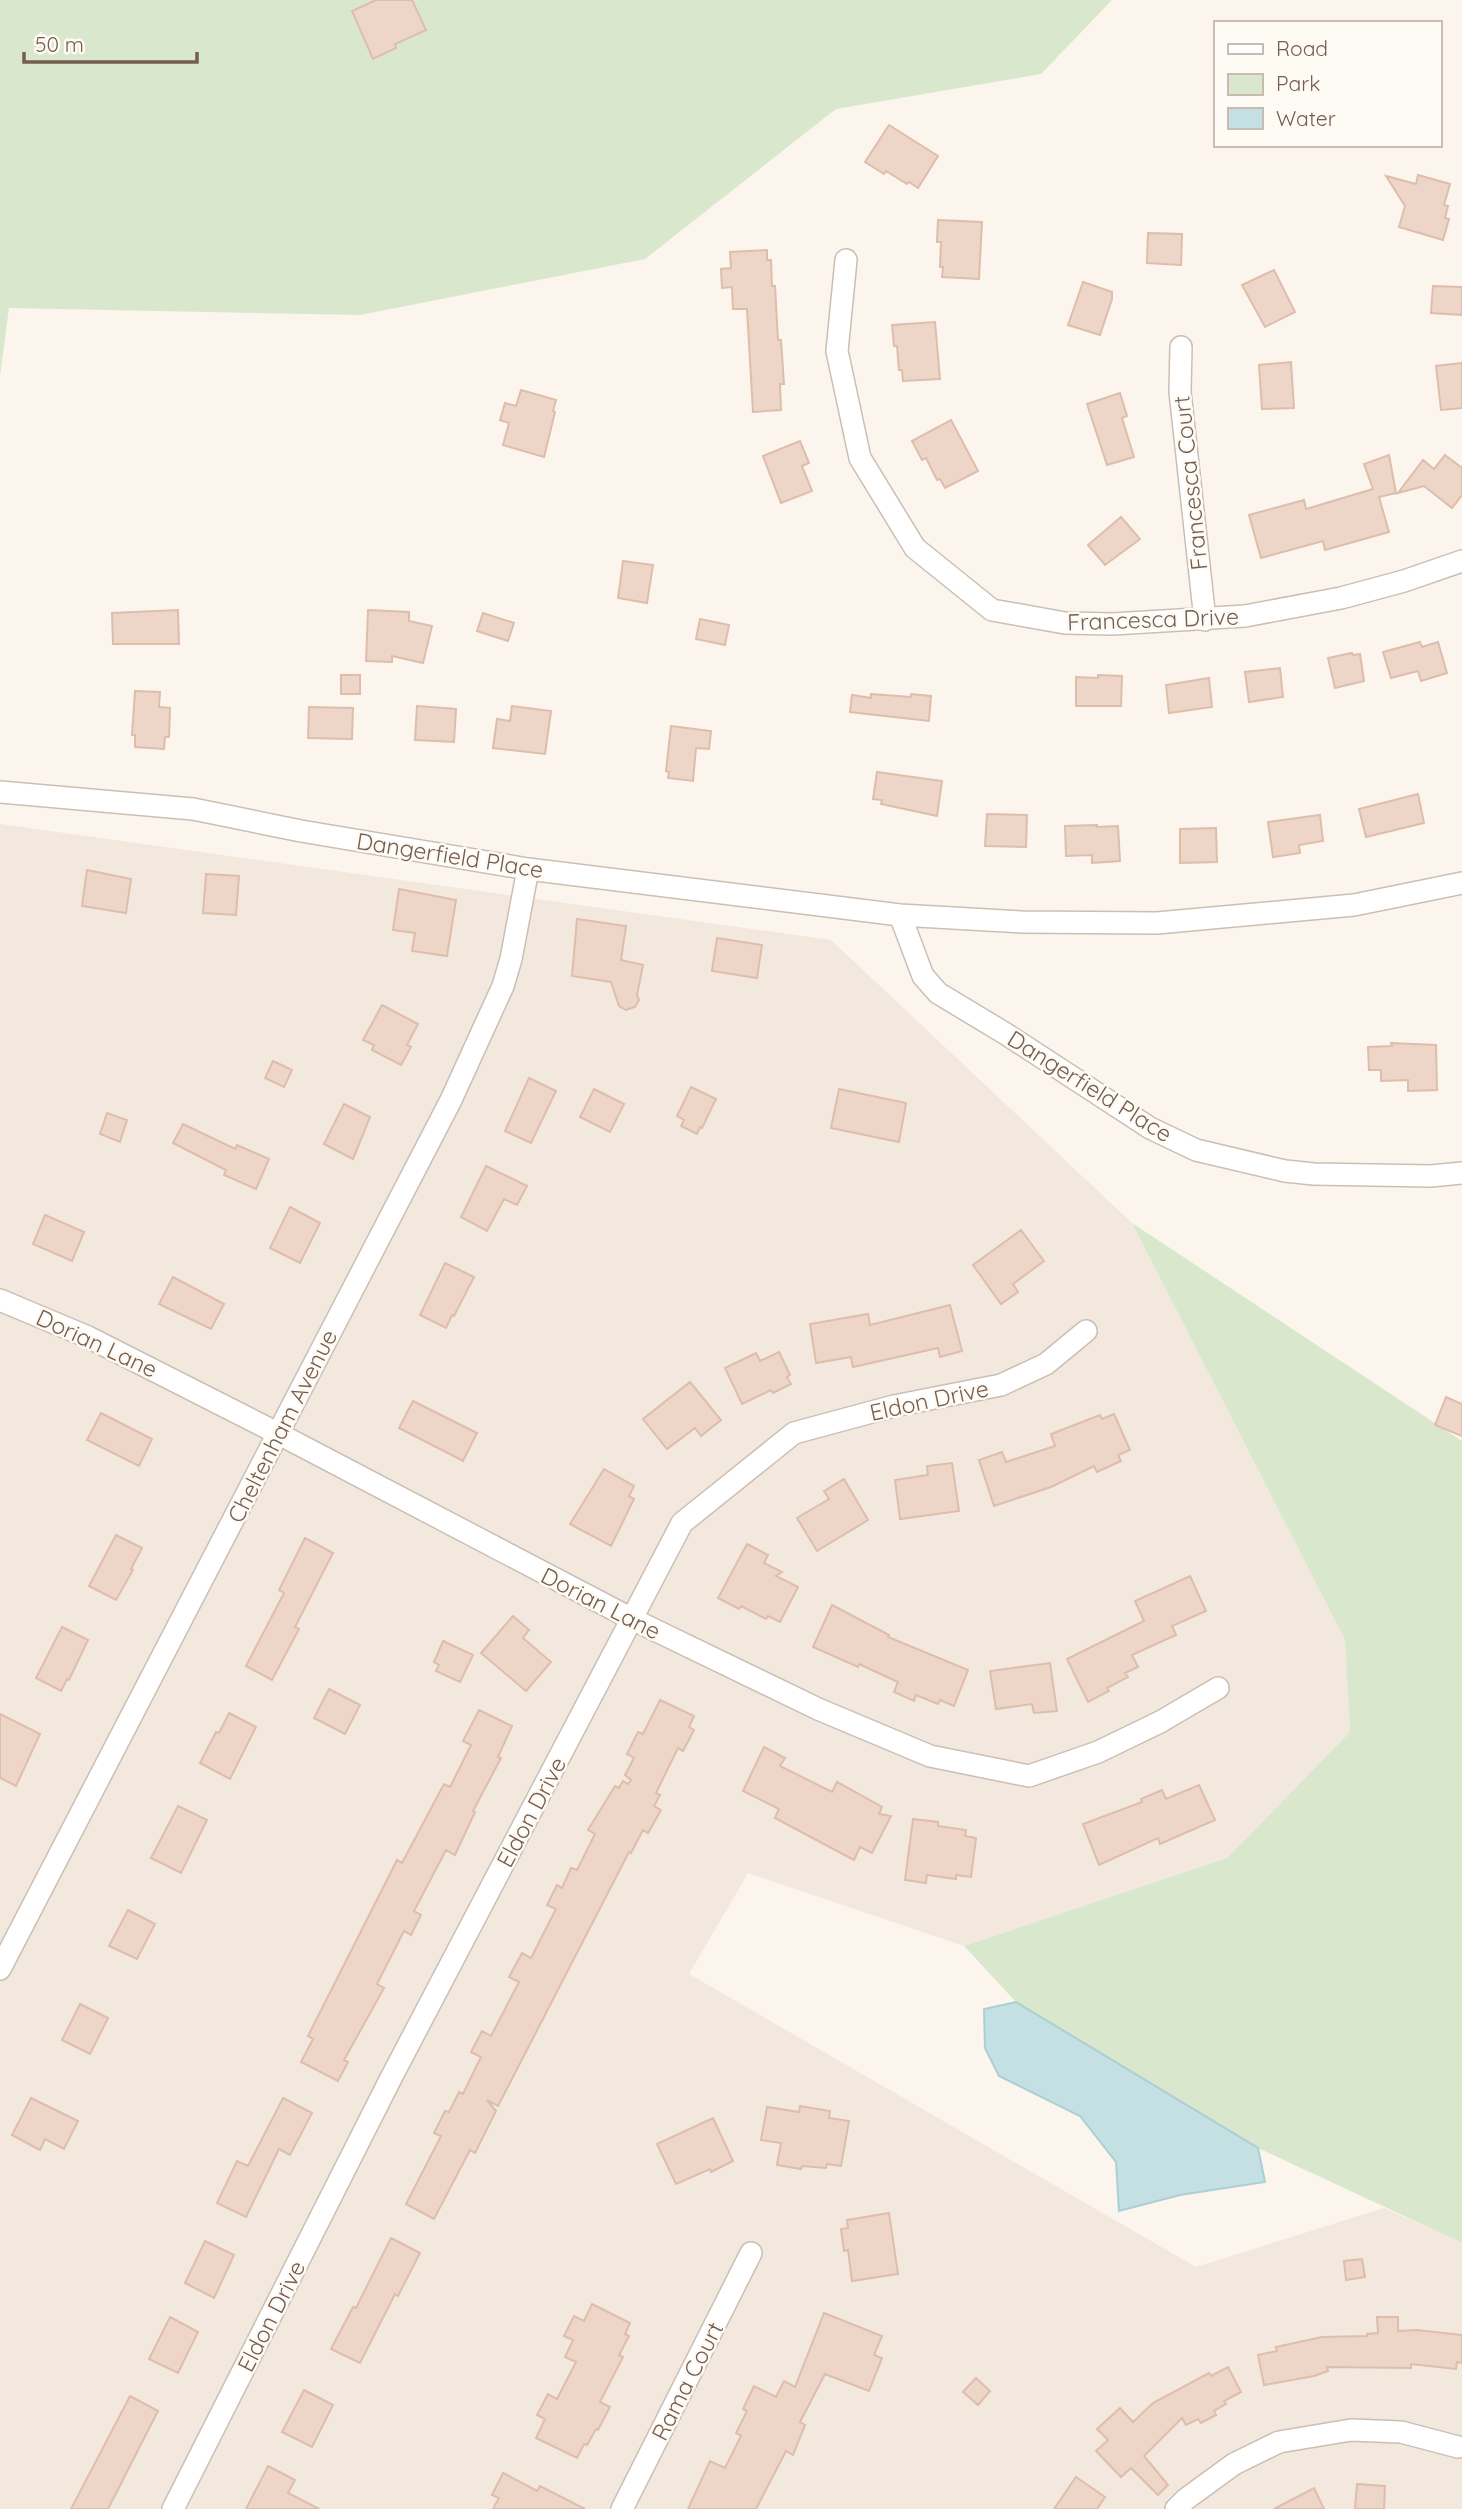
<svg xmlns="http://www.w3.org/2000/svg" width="1462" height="2509" viewBox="0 0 1462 2509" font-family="Quicksand,sans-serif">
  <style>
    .residential { fill: #f2e8dd }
    .green { fill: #d9e8cd }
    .water { fill: #c4e0e3; stroke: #abcfd4; stroke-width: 2 }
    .building { fill: #edd6c8; stroke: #debdab; stroke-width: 2 }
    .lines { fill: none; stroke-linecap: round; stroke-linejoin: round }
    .street-casing { stroke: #cdbeb4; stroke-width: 24 }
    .street { stroke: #fff; stroke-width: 21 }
    .labels { text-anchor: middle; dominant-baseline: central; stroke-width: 5; stroke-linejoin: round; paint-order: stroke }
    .street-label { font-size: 23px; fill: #755d52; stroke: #fefaf4 }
  </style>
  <rect width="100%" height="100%" fill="#fbf5ee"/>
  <path class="residential" d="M0,824l831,116 301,283 213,417 5,92 -123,126 -263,88 -216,-73 -59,101 507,293 188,-59 78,35v266h-1462z"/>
  <path class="green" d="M0,0h1112l-71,74 -205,35 -191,150 -285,56 -351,-7 -9,68z
    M1132,1223l330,218v802l-204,-95 -242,-146 -52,-56 263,-88 123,-126 -5,-92z"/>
  <path class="water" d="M1016,2002l242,146 7,34 -85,13 -61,16 -3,-49 -36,-46 -81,-40 -14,-28 -1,-39z"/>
  <path class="building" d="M376,0h36l14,30 -31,14 1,4 -23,11 -21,-48z
    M889,125l49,31 -20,32 -9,-6 -2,2 -21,-13 -2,3 -19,-12z
    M1418,175l32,9 -6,21 4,1 -3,12 4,1 -6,21 -44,-13 6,-21 -19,-30 30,8z
    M938,220l44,2 -3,57 -37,-2 1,-10h-3l1,-25h-4z
    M1148,233l34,1 -1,31 -34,-2z
    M767,250v10h4l1,26h3l3,54h3l3,44h-4l1,26 -28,2 -6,-103h-14l-1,-22 -10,1 -1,-19 10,-1 -1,-16z
    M1274,270l21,42 -30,15 -23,-42z
    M1083,282l29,10v7l-12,36 -32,-10z
    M1433,286l29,1v28l-31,-2z
    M935,322l5,57 -37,2 -1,-11h-3l-2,-24h-3l-2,-21z
    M1291,362l3,46 -32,1 -3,-44z
    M1462,363v45l-21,2 -5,-44z
    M521,390l35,10 -3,11 2,1 -11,45 -41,-12 6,-22 -9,-3 5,-17 11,3z
    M1120,393l7,23 -5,2 12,39 -27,8 -20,-61z
    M951,420l27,51 -33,17 -5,-9 -3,1 -11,-22 -4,2 -10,-19z
    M800,441l9,22 -7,3 10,25 -31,12 -18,-47z
    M1389,455l7,38 -17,4 10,35 -64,18 -2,-9 -62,17 -12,-43 55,-15 2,9 67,-20 -9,-25z
    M1445,455l17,13v27l-10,13 -28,-22 -26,7 25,-33 11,9z
    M1121,517l19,22 -35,26 -17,-20z
    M623,561l30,4 -6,38 -29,-5z
    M178,610l1,34h-66l-1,-31z
    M368,610l41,2v9l23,5 -9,37 -31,-7v6l-26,-1z
    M483,613l31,10 -6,18 -31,-10z
    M700,619l29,6 -4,20 -29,-6z
    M1420,642l2,5 16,-5 9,31 -26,8 -3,-10 -27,7 -8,-26z
    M1352,653l1,2 7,-1 4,27 -29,7 -7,-30z
    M1280,668l3,29 -34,5 -4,-30z
    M341,675h19v19h-19z
    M1098,675l24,1 -1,30h-45v-29l22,1z
    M1209,678l3,29 -43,6 -3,-28z
    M135,691l25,1 -1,15 11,1 -1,29h-4l-1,12 -29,-2v-12h-3z
    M871,694l40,3v-3l20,2 -2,25 -79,-9 2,-17 19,3z
    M417,706l39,3 -2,33 -39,-2z
    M512,706l39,5 -6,43 -52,-6 4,-29 13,2z
    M309,707l44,1 -1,31 -44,-1z
    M671,726l40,5 -2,18 -13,-1 -3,33 -25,-3 1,-6 -3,-1z
    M877,772l65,9 -5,35 -56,-12 1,-4 -9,-1z
    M1418,794l6,29 -58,14 -7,-28z
    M987,814l40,1 -1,32 -41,-1z
    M1320,815l3,26 -24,4 1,8 -27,4 -5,-35z
    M1097,825v2l21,-1 2,35 -28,2v-8l-26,1 -1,-30z
    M1216,828l1,34 -37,1v-34z
    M87,870l44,9 -5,34 -44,-7z
    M206,874l33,2 -3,39 -33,-2z
    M399,889l57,11 -9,56 -35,-5 3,-18 -22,-3z
    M577,919l49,7 -5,34 22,5 -6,30 2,5 -4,7 -9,3 -7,-4 -8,-24 -39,-6z
    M717,938l45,7 -5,33 -45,-7z
    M382,1005l36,19 -11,21 4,2 -10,18 -29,-15 2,-5 -11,-5z
    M1391,1043l45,2 1,45 -29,1v-11l-27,1v-11h-12l-1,-23 24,-1z
    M273,1061l19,9 -8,17 -19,-9z
    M529,1078l27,13 -25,52 -26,-12z
    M691,1087l25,12 -14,29 -2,-1 -3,7 -16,-8 3,-6 -7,-4z
    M594,1089l30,15 -14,28 -30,-15z
    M839,1089l67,14 -7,39 -68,-14z
    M344,1104l26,13 -17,42 -29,-15z
    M107,1113l20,7 -7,22 -20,-8z
    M183,1124l52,25 2,-4 32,14 -13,30 -32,-14 2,-5 -53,-27z
    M486,1166l41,20 -10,19 -13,-6 -17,32 -26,-14z
    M290,1207l30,16 -20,40 -30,-15z
    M45,1215l39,17 -12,29 -39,-17z
    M1021,1230l23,31 -31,23 5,8 -17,12 -28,-39z
    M445,1263l29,14 -20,39 -2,-1 -6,13 -26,-13z
    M173,1277l51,27 -13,25 -52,-25z
    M950,1305l12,46 -22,6 -2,-9 -85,19 -2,-10 -35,6 -6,-39 58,-10 2,11z
    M779,1352l11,23 -3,2 4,7 -18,9 -2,-3 -29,14 -17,-36 31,-15 4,8z
    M690,1382l31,38 -20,16 -6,-8 -28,21 -24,-30z
    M1446,1397l16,7v32l-27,-11z
    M413,1401l64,32 -14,28 -64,-33z
    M101,1413l51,26 -13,27 -52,-26z
    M1114,1414l16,36 -12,5 3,6 -24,11 -3,-6 -43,21 -57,19 -15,-46 23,-8 4,10 49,-16 -4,-12 49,-19 2,4z
    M952,1463l7,48 -59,8 -5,-39 33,-5 -1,-9z
    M604,1469l30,17 -5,10 5,3 -23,47 -41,-22z
    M844,1479l24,41 -51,31 -20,-33 32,-19 -5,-8z
    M116,1535l26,13 -11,21 2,1 -17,30 -27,-14z
    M305,1538l28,15 -38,74 4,2 -27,51 -26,-14 38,-73 -5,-3z
    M747,1544l21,11 -4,8 18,9 -6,4 22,11 -18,35 -12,-6 -2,3 -25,-13 -2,3 -21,-11z
    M1190,1576l16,35 -34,15 4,9 -44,20 6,12 -13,6 3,4 -21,11 2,3 -21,11 -21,-43 77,-38 -9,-20z
    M832,1605l57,30 -1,2 80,33 -14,36 -14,-6 -2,4 -22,-9 -2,6 -20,-9 4,-10 -39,-18 -1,3 -45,-20z
    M513,1616l16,14 -6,8 28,24 -25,29 -45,-38z
    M62,1627l26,13 -19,40 -2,-1 -6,12 -25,-13z
    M443,1641l30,14 -13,27 -24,-11 3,-6 -5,-3z
    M1050,1663l7,48 -23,2 -2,-9 -36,5 -6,-38z
    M329,1689l31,16 -15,29 -31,-16z
    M660,1700l34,16 -5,11 5,3 -11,21 -5,-3 -22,45 4,2 -6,11 7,4 -13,23 -5,-3 -12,23 -2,-1 -131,254 -11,-6 9,11 -21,42 -5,-3 -36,69 -28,-15 35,-68 -7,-3 11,-22 4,1 10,-20 4,2 18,-37 -10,-5 11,-21 9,5 28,-54 -10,-5 13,-24 9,5 25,-49 -9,-4 10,-20 5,3 9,-20 6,2 18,-36 -7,-4 27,-44 4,2 4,-7 5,3 3,-4 -6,-5 9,-17 -7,-4 11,-22 5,2z
    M479,1710l33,16 -14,31 3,1 -28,53 2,1 -20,43 -9,-5 -32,61 7,4 -10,20 -7,-4 -27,53 7,4 -40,72 4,2 -10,19 -37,-19 12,-23 -5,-3 89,-176 5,3 42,-79 6,3 21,-42 -8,-4z
    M229,1713l27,14 -26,52 -30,-16 16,-31 3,1z
    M0,1714l40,20 -24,52 -16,-8z
    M764,1747l21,11 -5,8 52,26 5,-10 45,25 -3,7 12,2 -19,37 -12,-6 -6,13 -79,-42 4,-9 -36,-18z
    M1199,1785l16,35 -55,24 -2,-6 -59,27 -16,-41 59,-22 -1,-3 21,-9 4,9z
    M178,1806l29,14 -26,53 -30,-15z
    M913,1819l25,3v4l28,4 -1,6 11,2 -5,39 -15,-2v4l-29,-4 -1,8 -21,-3z
    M128,1910l27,14 -18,35 -28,-13z
    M80,2004l28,14 -18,36 -28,-14z
    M31,2098l47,23 -14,28 -19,-10 -5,11 -28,-15z
    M283,2098l29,15 -22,42 -11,-6 -33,68 -29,-14 20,-42 11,5z
    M800,2106l30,5 -1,7 20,3 -8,45 -14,-2 -1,4 -24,-2 -1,3 -24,-4 4,-22 -20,-3 6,-33 32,5z
    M713,2118l20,43 -22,11 -1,-3 -34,15 -19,-40z
    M889,2213l9,61 -46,7 -4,-31 -4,1 -3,-22 7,-1 -1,-8z
    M391,2238l29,15 -22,43 -3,-2 -35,69 -29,-14 22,-42 3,1z
    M205,2241l29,14 -20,43 -29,-15z
    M1362,2259l3,18 -19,3 -2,-19z
    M592,2304l38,19 -5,11 4,2 -10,19 4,2 -23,45 10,5 -12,23 -2,-1 -9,16 -3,-1 -7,14 -41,-20 9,-19 -8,-4 11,-21 9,5 19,-37 -11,-5 8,-17 -9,-4 10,-20 10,5z
    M824,2313l58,23 -8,19 8,3 -13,33 -44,-17 -25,48 5,3 -12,30 -7,-4 -30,58h-68l22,-48 15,7 16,-32 -5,-3 11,-22 -4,-2 11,-23 22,11 8,-16 11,6z
    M170,2317l28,15 -20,41 -29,-14z
    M1377,2317h21v14l19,-1 45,5v28l-5,-1 -1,7 -45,-5v4l-84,-1 1,4 -14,5 -50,9 -6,-30 19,-4 -1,-4 46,-10 45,-1v-2l11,-1z
    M1228,2367l13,25 -17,9 2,3 -12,7 2,4 -15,8 -3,-4 -12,6 -4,-7 -38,38 24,29 -10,10 -27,-27 -10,9 -25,-26 12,-11 -11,-11 23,-21 13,14 20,-19 56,-30 2,3z
    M976,2378l14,13 -12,14 -15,-13z
    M304,2390l29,15 -21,42 -30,-15z
    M130,2396l28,15 -50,98h-37z
    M268,2466l27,14 -7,13 31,16h-73z
    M503,2473l34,18 3,-5 45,23h-92l6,-11 -7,-3z
    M1076,2477l29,20 -8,12h-43z
    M1357,2484l28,2 -1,23h-29z
    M1314,2488l10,21h-50z"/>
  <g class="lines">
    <defs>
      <path id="street" d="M846,260l-9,91 23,107 55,90 77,62 73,13 48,1 132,-8 96,-18 63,-17 58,-20
        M1181,347l-1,45 25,228
        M0,792l193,17 108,22 227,38 372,46 23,61 15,17 68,41 144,94 46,22 89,21 29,3 117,2 31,-3
        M900,915l122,7 135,1 197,-18 108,-22
        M0,1300l88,37 191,97 353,185 186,90 112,47 99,20 69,-24 62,-30 58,-34
        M0,1969l451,-869 52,-114 8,-27 17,-90
        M173,2509l218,-431 291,-555 112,-90 100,-27 107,-21 45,-21 40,-33
        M622,2509l129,-256
        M1176,2509l10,-10 48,-35 45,-22 72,-12 50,2 57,15"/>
    </defs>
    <use href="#street" class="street-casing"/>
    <use href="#street" class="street"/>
  </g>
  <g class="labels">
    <g class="street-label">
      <text transform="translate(1190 483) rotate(-96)">Francesca Court</text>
      <text transform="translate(1153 619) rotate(-2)">Francesca Drive</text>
      <text transform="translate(450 855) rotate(9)">Dangerfield Place</text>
      <text transform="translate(1090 1086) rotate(32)">Dangerfield Place</text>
      <text transform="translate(97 1343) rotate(25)">Dorian Lane</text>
      <text transform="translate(929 1400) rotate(-12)">Eldon Drive</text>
      <text transform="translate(282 1426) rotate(-63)">Cheltenham Avenue</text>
      <text transform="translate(601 1603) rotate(27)">Dorian Lane</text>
      <text transform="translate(531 1812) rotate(-62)">Eldon Drive</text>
      <text transform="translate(271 2316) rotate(-63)">Eldon Drive</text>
      <text transform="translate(687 2381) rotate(-63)">Rama Court</text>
    </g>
  </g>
  <rect x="1214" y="21" width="228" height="126" fill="#fefaf4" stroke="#c7bbb3" stroke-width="2"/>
  <rect x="1228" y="44" width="35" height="10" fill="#ffffff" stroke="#c7bbb3" stroke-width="2"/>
  <text x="1276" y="56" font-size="21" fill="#755d52">Road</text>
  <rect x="1228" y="74" width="35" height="21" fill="#d9e8cd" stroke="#c7bbb3" stroke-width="2"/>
  <text x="1276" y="91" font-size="21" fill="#755d52">Park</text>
  <rect x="1228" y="108" width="35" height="21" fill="#c4e0e3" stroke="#c7bbb3" stroke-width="2"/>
  <text x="1276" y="126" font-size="21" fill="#755d52">Water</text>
  <path d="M24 52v10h173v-10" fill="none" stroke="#755d52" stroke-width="3.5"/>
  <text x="35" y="52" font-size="21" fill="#755d52" stroke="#fefaf4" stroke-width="5" paint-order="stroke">50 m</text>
</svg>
